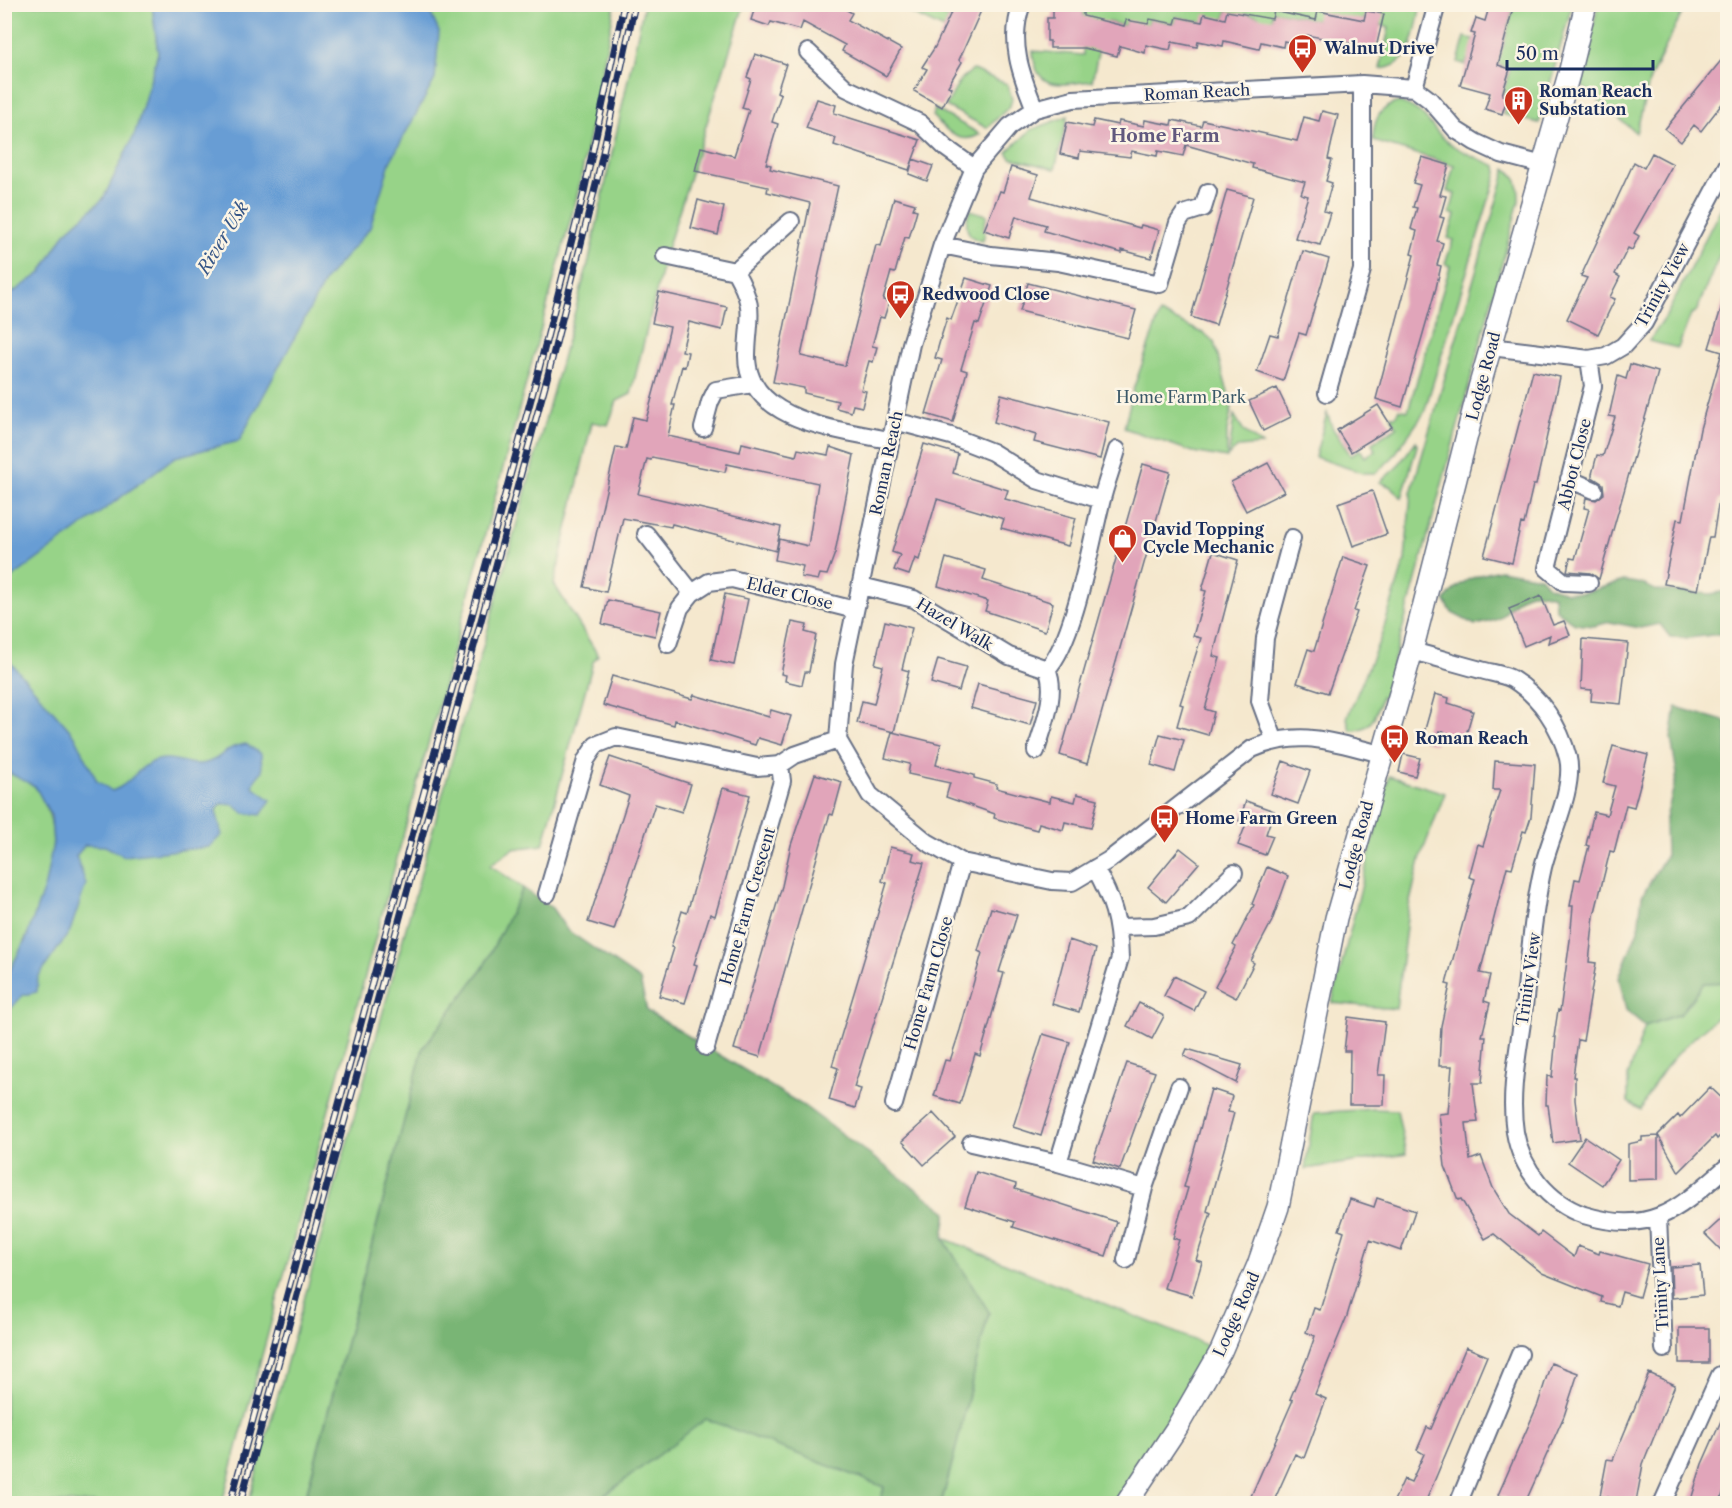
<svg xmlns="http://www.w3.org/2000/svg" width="1732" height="1508" viewBox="0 0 1732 1508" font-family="'Libre Caslon Text',serif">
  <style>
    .green { fill: #97d388; stroke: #598173; stroke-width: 1.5 }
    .forest { fill: #79b574; stroke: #4a7269; stroke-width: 1.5 }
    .water { fill: #689dd4; stroke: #426699; stroke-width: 1.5 }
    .building { fill: #e1a5ba }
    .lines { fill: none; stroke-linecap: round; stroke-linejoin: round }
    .minor-casing { stroke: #677085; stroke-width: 20 }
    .tertiary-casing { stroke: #677085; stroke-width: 24 }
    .minor { stroke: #fff; stroke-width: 16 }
    .tertiary { stroke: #fff; stroke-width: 21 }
    .rail-casing { stroke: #1b2f5e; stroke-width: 7 }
    .rail { stroke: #fcf5e5; stroke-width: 4.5; stroke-dasharray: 14; stroke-linecap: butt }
    .labels { text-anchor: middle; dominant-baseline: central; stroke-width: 5; stroke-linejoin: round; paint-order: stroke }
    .poi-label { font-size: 16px; font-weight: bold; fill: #1b2f5e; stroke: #fcf5e5; text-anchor: start }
    .street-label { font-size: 16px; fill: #1b2f5e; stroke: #fcf5e5 }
    .park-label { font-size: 16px; fill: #3a5868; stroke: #fcf5e5 }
    .neighbourhood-label { font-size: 18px; font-weight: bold; fill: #60587e; stroke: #fcf5e5 }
    .water-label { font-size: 18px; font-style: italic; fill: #365687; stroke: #fcf5e5 }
  </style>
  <rect width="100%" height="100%" fill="#fcf5e5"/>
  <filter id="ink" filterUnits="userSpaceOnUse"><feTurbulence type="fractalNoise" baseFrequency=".0167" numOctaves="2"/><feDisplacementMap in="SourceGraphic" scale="12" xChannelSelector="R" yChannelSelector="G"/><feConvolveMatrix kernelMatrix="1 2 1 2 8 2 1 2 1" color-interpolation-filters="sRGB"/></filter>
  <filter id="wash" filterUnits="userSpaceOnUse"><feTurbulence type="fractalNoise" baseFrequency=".008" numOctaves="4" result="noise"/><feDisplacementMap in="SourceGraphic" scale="24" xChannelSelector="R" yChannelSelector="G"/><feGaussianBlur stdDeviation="1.35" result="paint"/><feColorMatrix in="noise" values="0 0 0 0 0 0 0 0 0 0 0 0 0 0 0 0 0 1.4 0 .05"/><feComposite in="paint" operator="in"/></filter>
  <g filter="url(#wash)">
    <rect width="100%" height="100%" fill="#f5e8ce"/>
    <path class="green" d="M1598,4l88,1 -36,74 -14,54 -55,-48z
      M5,5h147l6,48 -23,80 -32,66 -38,34 -24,40 -36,25z
      M357,5h258l-37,187 -356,1311h-217v-497l63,-186 -63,-100v-215z
      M644,5h100l-79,251 -34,138 -14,7 -9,24 -16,-3 -38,162 44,71 -5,7 -50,183 -30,4 -23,16 33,23 -40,80 -60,80 -119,455 -56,1 341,-1244z
      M894,5h51l-4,10 8,3 -5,11z
      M1083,5h338c-6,26 -7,61 -41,64l9,-41 -8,-3 -1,-18 -12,-2 -4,15h-48l-42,-9 -3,14 -14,-3 1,-6 -12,-3 -5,19 -14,-21 -2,8 -23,3 -25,-5 -2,7 -25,-5 -2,6 -22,-4 -2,5 -15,-4 -2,4h-3l-12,55c-30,3 -57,12 -59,-30l50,4z
      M1514,5h58l-33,118 -37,-9 6,-17 -6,-2 8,-26 -11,-4 -2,-6 -30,1 -1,5 -8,-3 7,-25 38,10z
      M973,70l34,14 5,15 -2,7 -23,22 -41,-22 15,-27z
      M1399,102c28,8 30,26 50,41 14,10 31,16 47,23l1,7 -73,240 -31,44 -17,16h-13l-48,-16 12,-44 6,16 18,27 9,-7 5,8 10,-6 -3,-8 25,-16 -6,-11h5l3,-7 9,2 42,-145 -5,-2 8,-24 -5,-2 7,-23 -5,-2 5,-19 -8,-3 7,-26 -81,-24c0,-20 6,-34 26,-39z
      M935,109l45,25c-21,13 -34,-5 -48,-18z
      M1068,116l-13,53 -44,-11 -4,-6 24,-22z
      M1506,169c13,7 13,18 13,32l-135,496h-3c-5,19 -9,34 -31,33l-3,-12 34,-81 24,-77 6,-67z
      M1727,196v21l-5,11 5,4v5l-31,75 -5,2 -13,34 -29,-7 16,-23z
      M970,210l17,5 -4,15 2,2 -2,9c-18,-2 -19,-17 -13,-31z
      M1160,313l45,21 9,8 18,65 -5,24v27l-34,-6 -69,-24 10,-41z
      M1234,415l10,16 18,14 -23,2 -10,8z
      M1416,441l1,5 -15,52 -11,-11 -11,-5 17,-15z
      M5,771c9,4 20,8 28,14 5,4 7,11 10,16 29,51 -14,132 -38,179z
      M1389,776l56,17 -24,63 -13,54 -12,99 -64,-6z
      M1727,982v27c-35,29 -68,57 -86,101l-13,-8v-26l17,-50 35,-12 24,-31z
      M1373,1109l24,1 9,44 -101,15 9,-56z
      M943,1238l278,113 -95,152 -185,1c19,-64 31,-128 48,-192z
      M706,1418l178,69 -4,16 -286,1z"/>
    <path class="forest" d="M1500,570l40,7 8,9 18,6 17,1 41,-12 19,3 12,6 56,4 16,-3v42l-38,5 -19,-1 -10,-13 -20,4 -30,-6 -16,4 -19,-2 -20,-15 -1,-13c-28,-9 -35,1 -52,20 -6,6 -19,7 -27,9l-23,-12 -7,-12c13,-21 32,-26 55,-31z
      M1676,707l51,15v260l-23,1 -24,31 -35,12 -19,-16 -7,-33 19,-47 4,-34 24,-41 -1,-33 12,-48 -6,-36z
      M523,888l29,20 15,22 73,50 7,31 157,95 143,106 -4,26 46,74c-17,63 -29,128 -48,191h-61l4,-16 -178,-68 -112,84 -290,1 119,-456 60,-80z"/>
    <path class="water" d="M152,5h275l12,27 -4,47 -45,83 -20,66 -44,51 -87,162 -64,16 -170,126v-285l36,-25 24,-40 38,-34 32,-66 23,-80z
      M4,655l71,81 22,45 15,10c19,-7 22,-20 38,-28 23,-12 38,7 59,-1 16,-6 15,-15 37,-18l15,10 1,17 -7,9 -2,7 18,13 -10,15 -17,-2 -12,-9h-11l-5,7 6,24 -13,12 -85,9 -19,-10 -20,-1 -9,11 10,28 -16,47 -32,46 -1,15 -14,3 -18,20v-35l21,-41 19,-54 8,-42 -2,-27 -16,-30 -30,-15z"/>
    <g id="blocks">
      <path class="building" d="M756,4h81l15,9 -4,7 53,29 -15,27 -44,-25 3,-6 -42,-23 -3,8 -29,-8 -2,4 -18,-6z
        M955,4h29l-25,56 3,2 -14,24 4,2 -10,19 -28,-16 13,-22 -5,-2 13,-20z
        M1053,4h30v12l41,10 2,-6 22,4 2,-5 25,5 2,-7 25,5 2,-8 21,5 2,-8 45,8 2,-8 42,9 2,-9 46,9 2,-9 18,3 -9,38 -17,-4 1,-3 -52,-10 -3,11 -20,-5 -1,6 -22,-5 -2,7 -35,-8 -1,5 -25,-5 -1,6 -25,-5 -2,8 -24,-5 -1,8 -25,-7 -3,10 -33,-8h-34v-7h-3v-23h6z
        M1490,4h24l-16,61 12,4 -8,26 6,1 -6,18 -17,-5 5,-16 -30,-8 15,-51 -4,-1 5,-15 9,3z
        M1728,52v44l-27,35 -7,-6 -13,17 -16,-13z
        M755,54l31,10 -9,28 4,2 -9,28 6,2 -12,40 5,1 -1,4 68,17 -37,170 44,10 31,-121 5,1 13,-48 21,6 -2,5 4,1 -8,28 -4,-1 -10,36 -4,-1 -8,28 6,2 -5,16 -4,-1 -8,29 5,1 -4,15 -4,-1 -8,29 5,1 -4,16 -9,-2 -2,7 -15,-4 2,-7 -34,-8v-5l-31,-6 37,-179 -43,-11 1,-5 -73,-16 6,-24 33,9 15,-46 -7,-2 9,-29 -4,-2z
        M817,99l19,6 -2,8 86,27 -11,30 -75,-25 2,-7 -30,-10z
        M1322,111l16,4 -10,44 4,1 -6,21 6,2 -8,28 6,2 -10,32 -25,-7 13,-42 -7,-2 4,-12 -53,-14 1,-4 -67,-19 -3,11 -25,-5 -1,5 -25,-5 -2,6 -50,-6 -1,7 -19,-4 7,-32 25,5 2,-7 24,5 1,-4 25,5 1,-6 26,5 1,-5 29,6 2,-6 94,21 7,-24 15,4z
        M1652,153l21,11 -39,69 5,3 -7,14 -4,-2 -13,26 5,3 -10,20 5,2 -17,35 -31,-15 20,-41 -6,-2 53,-114 10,6z
        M1422,157l27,8 -9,30 6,1 -6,21 4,1 -7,23 6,2 -6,22 4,1 -5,22 -34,119 -26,-8 38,-144 -3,-1 6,-23 -6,-2 6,-21 -4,-1 7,-22 -7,-2z
        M913,159l20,7 -6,15 -18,-7z
        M1011,167l27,8 -7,22 109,31 1,-3 18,5 -8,28 -29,-8v3l-78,-22 2,-6 -30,-9 -7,22 -25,-8 16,-39 3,1z
        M1227,190l26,7 -37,128 -25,-8z
        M698,200l26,7 -6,28 -27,-7z
        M1303,251l26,8 -23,76 -7,-2 -16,48 -26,-9 13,-38 8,2z
        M966,278l26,8 -13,38 -4,-1 -14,46 6,2 -14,51 -27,-8 16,-54 -7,-2 6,-21 6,-19 4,2z
        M1028,283l108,27 -8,28 -108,-27z
        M659,292l68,15 -5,23 -33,-8 -7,29 6,1 -3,15 -3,-1 -10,39h3l-7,31 72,16 2,-9 54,13 2,-7 30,6 2,-8 24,8 -19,98 -8,22 -7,-1 -2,6 -17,-3 2,-11 -28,-6 4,-21 29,7 10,-63 -91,-19 -2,8 -73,-15 -1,3 -4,-1 -9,35 143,33 -5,24 -104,-27 -1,3 -48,-9 -17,74 -22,-5 32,-140 10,2 7,-32 13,3 16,-59 8,-34 -18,-4z
        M1724,299l4,1v177l-4,22h-5l-6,38h-4l-11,53 -34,-6 13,-65 6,1 17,-91 22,-77 -13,-4z
        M1630,364l28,8 -59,207 -9,-6 -23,-2 3,-13 5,1 14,-50 -5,-1 2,-10 10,2 8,-6 -1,-10 -11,-7v-3l5,-19 6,1 12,-39 -6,-1 9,-40 8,3z
        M1533,371l27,6 -24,108h-3l-9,39 -3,-1 -9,40 -28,-7z
        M1277,388l14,29 -28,14 -14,-30z
        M1001,394l108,28 -9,37 -66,-17 2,-7 -42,-13z
        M1378,405l14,22 -41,25 -14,-22z
        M924,444l34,10 -5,19 55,17 -3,9 71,19 -8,28 -67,-18 3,-9 -67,-20 -18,61 -4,-2 -6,17 -15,-5 6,-15 -8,-3z
        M1268,463l16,29 -38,19 -15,-29z
        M1143,464l27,8 -83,292 -27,-9z
        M1372,491l15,43 -34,12 -15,-43z
        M1213,552l25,8 -25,96 7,2 -15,51 9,3 -6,23 -31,-9 6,-21 -3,-1 21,-66 -8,-2 13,-45 -4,-1z
        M1343,557l27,9 -16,45 3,1 -29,81 -31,-10 11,-34 6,2z
        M946,558l40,12 -3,10 70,23 -8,28 -60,-20 3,-10 -50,-15z
        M725,594l23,5 -14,66 -23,-5z
        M1541,596l12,29 11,-4 6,14 -22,8 2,-8 -26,11 -15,-37z
        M608,600l53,11 -6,25 -53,-12z
        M885,621l27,7 -10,41 7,2 -15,61 -37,-9 5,-22 12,3 9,-38 -8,-2z
        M792,622l15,3 -2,7 11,3 -7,37h-4l-3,13 -17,-4 1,-6 -5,-1z
        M1583,639l45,4 -7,61 -30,-3 1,-11 -11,-1z
        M938,659l28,8 -7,24 -28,-8z
        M612,676l80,23 2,-4 75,22 2,-7 20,6 -9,29 -24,-7 -3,7 -80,-25 -1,5 -71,-20z
        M978,684l59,16 -7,25 -59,-17z
        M1435,694l14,4 -1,5 25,8 -8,27 -26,-7 -4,13 -13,-4z
        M892,732l49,12 -5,21 38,10v3l23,6 -1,4 54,14 1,-6 24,6 2,-8 21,5 -7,29 -26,-6 -2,8 -24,-7 -2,7 -43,-12 1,-4 -49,-17 4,-14 -42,-9 2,-10 -25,-6z
        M1160,734l24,6 -9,32 -24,-7z
        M1613,746l35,9 -14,52 -8,-2 -12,47 -4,-1 -16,65 -5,46 7,1 -13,78 -5,-1 -5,37h2v23l5,39 -27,4 -5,-38h-2l1,-29 5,1 4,-40h-2l4,-27 2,1 10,-71 3,-34h-3l5,-27 5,1 9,-34 -3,-1 8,-33 13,3 8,-29 -12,-3z
        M1403,754l17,4 -5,18 -16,-4z
        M610,757l81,27 -9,28 -27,-8 -41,126 -26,-8 41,-126 -29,-11z
        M1283,761l27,10 -12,33 -27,-10z
        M1495,761l40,3 -4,53 -5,15 -3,-1 -11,37 -5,-1 -27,106 10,2 -6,26 6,2 -8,33h4l-4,47h-9l5,39 -12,1 4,37 11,-4 12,32 16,26 29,22 3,-4 33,25 4,-11 21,8 1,-3 48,13 -9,33 -17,-5 -4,14 -17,-4 1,-5 -60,-24 -48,-39 -9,5 -24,-40 -3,1 -13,-34 -6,-52 9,-1 4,-47h-13l2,-40 9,-41 -4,-1 29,-105 -6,-2 9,-33 5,2 17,-56h-7z
        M815,774l27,8 -9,33 -3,-1 -7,22 -63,221 -26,-8 48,-163 9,-41z
        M723,788l27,7 -35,121 -5,-2 -16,50 3,1 -12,38 -26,-7 15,-48 -3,-1 11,-36 5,2z
        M1246,801l28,10 -8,23 7,2 -8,19 -27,-10 8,-21 -7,-3z
        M890,847l24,6 -2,7 12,3 -70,224 7,2 -6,19 -26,-8 9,-32 -6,-2 55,-183 -5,-2z
        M1180,848l19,15 -33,39 -18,-15z
        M1267,867l21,9 -16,45 -21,40 3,2 -18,35 -21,-11 21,-40 -3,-2 21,-40 -2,-1z
        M991,908l26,7 -18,57 5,1 -24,83 -5,-2 -15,50 -26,-8 11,-36 5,1 10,-31 22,-77 -4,-2z
        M1069,940l27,9 -17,63 -27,-8z
        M1174,976l30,15 -10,20 -30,-15z
        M1139,1003l25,13 -12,23 -25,-13z
        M1348,1017l37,5 -7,53h7l-1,30h-35l1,-54h-6z
        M1043,1034l27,8 -29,94 -28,-9z
        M1187,1049l55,16 -6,18 -52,-27z
        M1127,1063l28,9 -35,97 -27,-9z
        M1710,1087l18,17v24l-11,11 -2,-3 -36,36 -21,-37 20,-20 2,3z
        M1211,1089l21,7 -4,16 6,1 -27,98 4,2 -15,47 6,2 -10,34 -28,-8 15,-48 -6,-2 15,-50 -4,-1z
        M933,1113l22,24 -31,28 -22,-24z
        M1658,1136v43l-30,1v-36l14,-3v-4z
        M1585,1137l34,23 -17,25 -34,-23z
        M976,1172l40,12 -1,5 102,33 -11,34 -93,-29 2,-5 -50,-16z
        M1377,1198l38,13 -14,40 -31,-11 -23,76 -32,78 11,5 -22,59 -9,-4 -22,49h-25l45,-103 -3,-1 18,-43 7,-20 -9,-4 8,-24 6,2 24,-78 -5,-2 11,-31 24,8z
        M1728,1213v44l-23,-23z
        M1700,1265l3,30 -31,3 -1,-31z
        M1679,1328h30v35h-30z
        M1466,1347l21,9 -62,147h-32l11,-24 7,3 13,-28 -7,-4 10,-23 4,2z
        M1551,1363l27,10 -14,43 -39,87h-8l-19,-8 40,-91z
        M1649,1373l26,12 -32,79 -7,38 -36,-6 7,-37 6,1z
        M1728,1405v72l-8,26h-30l12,-39z"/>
    </g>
  </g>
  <g filter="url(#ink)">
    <use href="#blocks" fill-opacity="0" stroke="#677085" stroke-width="1.5"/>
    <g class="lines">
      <defs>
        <path id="minor" d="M1022,4c-14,37 -1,71 13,105
          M808,52l38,36 74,35 26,25 28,20
          M1414,88l23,-84
          M791,221l-56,50c22,40 13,43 12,84 -1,67 94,75 142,85
          M942,245l49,10 67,7 102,22 18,-61 6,-9 19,-6 5,-16
          M665,256l70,15
          M1491,347l98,12 17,-3 17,-10 21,-23 84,-159
          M1327,393l35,-123v-186
          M895,421l56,15 41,16 45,28 64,20
          M703,428l7,-26 6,-12 37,-6
          M1569,479l25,11
          M646,534l46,59
          M1589,583l-25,-1 -17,-14 46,-182 -4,-27
          M861,586l53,13 95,57 38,13
          M668,644l12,-36 12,-15 17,-11 23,-3 123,31
          M1412,651c23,6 46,13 69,19 10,3 22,4 31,9 28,17 48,47 56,79 7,30 -18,79 -25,109 -11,48 -14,100 -20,148 -5,38 -14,79 -8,117 6,37 34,71 69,83 69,21 94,-6 144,-49
          M1274,739l-14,-38 5,-63 27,-100
          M1036,751c7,-24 22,-58 11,-82 27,-27 44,-126 54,-166 4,-18 11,-35 16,-53
          M1381,754c-49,-12 -81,-26 -129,-5l-143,111 -37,22 -20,-1 -90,-19 -35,-20 -57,-47 -32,-55 6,-76 67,-320 31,-99 32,-77 36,-42 25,-17 38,-10 289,-15 52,4 16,12 26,30 19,12 26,12 42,11
          M547,894l39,-134 10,-15 20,-8 141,30 23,-2 15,-10 43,-15
          M1120,927l34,-1 35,-8 45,-45
          M706,1047l76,-266 -2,-16
          M894,1104l68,-242
          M971,1143l87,20 62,-205c-1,-37 -7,-58 -25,-90
          M1058,1163l86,25 35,-101
          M1658,1218l6,131
          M1126,1260l18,-72
          M1458,1504l62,-150
          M1662,1504l58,-129"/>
        <path id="tertiary" d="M1126,1504l50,-75 45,-78 37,-86 20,-58 58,-289 76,-267 67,-263 90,-314 17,-70"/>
      </defs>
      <use href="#minor" class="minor-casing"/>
      <use href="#tertiary" class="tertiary-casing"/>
      <use href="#minor" class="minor"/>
      <use href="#tertiary" class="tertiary"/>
      <defs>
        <path id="rail" d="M230,1504l307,-1127 47,-185 40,-188
          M240,1504l309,-1133 48,-191 38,-176"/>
      </defs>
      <use href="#rail" class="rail-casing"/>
      <use href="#rail" class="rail"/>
    </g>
  </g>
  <defs>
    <symbol id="bus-pin" viewBox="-11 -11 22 30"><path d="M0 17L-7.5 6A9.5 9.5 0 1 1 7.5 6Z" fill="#c8321e" stroke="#fcf5e5"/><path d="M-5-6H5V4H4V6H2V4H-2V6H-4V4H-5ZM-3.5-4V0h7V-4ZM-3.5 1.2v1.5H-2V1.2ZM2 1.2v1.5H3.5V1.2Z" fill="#fff"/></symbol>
    <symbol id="building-pin" viewBox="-11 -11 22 30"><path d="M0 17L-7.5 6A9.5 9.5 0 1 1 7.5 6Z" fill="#c8321e" stroke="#fcf5e5"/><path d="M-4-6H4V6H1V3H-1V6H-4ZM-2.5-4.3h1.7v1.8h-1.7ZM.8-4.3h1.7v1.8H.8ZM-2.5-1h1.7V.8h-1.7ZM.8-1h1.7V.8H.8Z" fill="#fff"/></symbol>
    <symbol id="shop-pin" viewBox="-11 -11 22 30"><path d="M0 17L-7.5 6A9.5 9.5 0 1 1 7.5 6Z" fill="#c8321e" stroke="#fcf5e5"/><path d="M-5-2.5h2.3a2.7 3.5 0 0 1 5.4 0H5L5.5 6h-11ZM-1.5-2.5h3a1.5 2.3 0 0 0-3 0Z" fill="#fff"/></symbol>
  </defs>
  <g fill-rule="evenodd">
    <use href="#bus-pin" x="1286" y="32" width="33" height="45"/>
    <use href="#building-pin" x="1502" y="84" width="33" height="45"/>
    <use href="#bus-pin" x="884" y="278" width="33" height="45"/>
    <use href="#shop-pin" x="1106" y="522" width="33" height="45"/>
    <use href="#bus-pin" x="1378" y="722" width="33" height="45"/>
    <use href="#bus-pin" x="1148" y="802" width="33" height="45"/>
  </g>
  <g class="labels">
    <g class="poi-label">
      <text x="1324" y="48">Walnut Drive</text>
      <text x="1539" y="91">Roman Reach<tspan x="1539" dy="18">Substation</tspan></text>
      <text x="922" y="294">Redwood Close</text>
      <text x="1143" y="529">David Topping<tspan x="1143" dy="18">Cycle Mechanic</tspan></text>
      <text x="1415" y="738">Roman Reach</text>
      <text x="1185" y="818">Home Farm Green</text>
    </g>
    <g class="street-label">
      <text transform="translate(1197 92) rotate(-3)">Roman Reach</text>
      <text transform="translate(1662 285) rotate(-61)">Trinity View</text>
      <text transform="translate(1483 376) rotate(-75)">Lodge Road</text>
      <text transform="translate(886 463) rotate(-78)">Roman Reach</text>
      <text transform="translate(1574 464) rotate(-76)">Abbot Close</text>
      <text transform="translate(790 593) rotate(14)">Elder Close</text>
      <text transform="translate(955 624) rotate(31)">Hazel Walk</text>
      <text transform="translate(1356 845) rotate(-75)">Lodge Road</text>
      <text transform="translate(747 906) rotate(-74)">Home Farm Crescent</text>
      <text transform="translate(1528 979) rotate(-82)">Trinity View</text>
      <text transform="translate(928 983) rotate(-74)">Home Farm Close</text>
      <text transform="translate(1660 1284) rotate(-93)">Trinity Lane</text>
      <text transform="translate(1236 1314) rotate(-66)">Lodge Road</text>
    </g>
    <g class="park-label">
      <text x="1181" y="397">Home Farm Park</text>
    </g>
    <g class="neighbourhood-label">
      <text x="1165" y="136">Home Farm</text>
    </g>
    <g class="water-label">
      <text transform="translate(223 238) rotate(-59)">River Usk</text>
    </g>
  </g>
  <rect width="1732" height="1508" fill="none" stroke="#fcf5e5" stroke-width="24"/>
  <path d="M1507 60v9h146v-9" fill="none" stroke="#1b2f5e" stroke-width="3"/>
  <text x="1516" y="60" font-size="18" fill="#1b2f5e" stroke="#fcf5e5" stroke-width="4.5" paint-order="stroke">50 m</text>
</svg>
